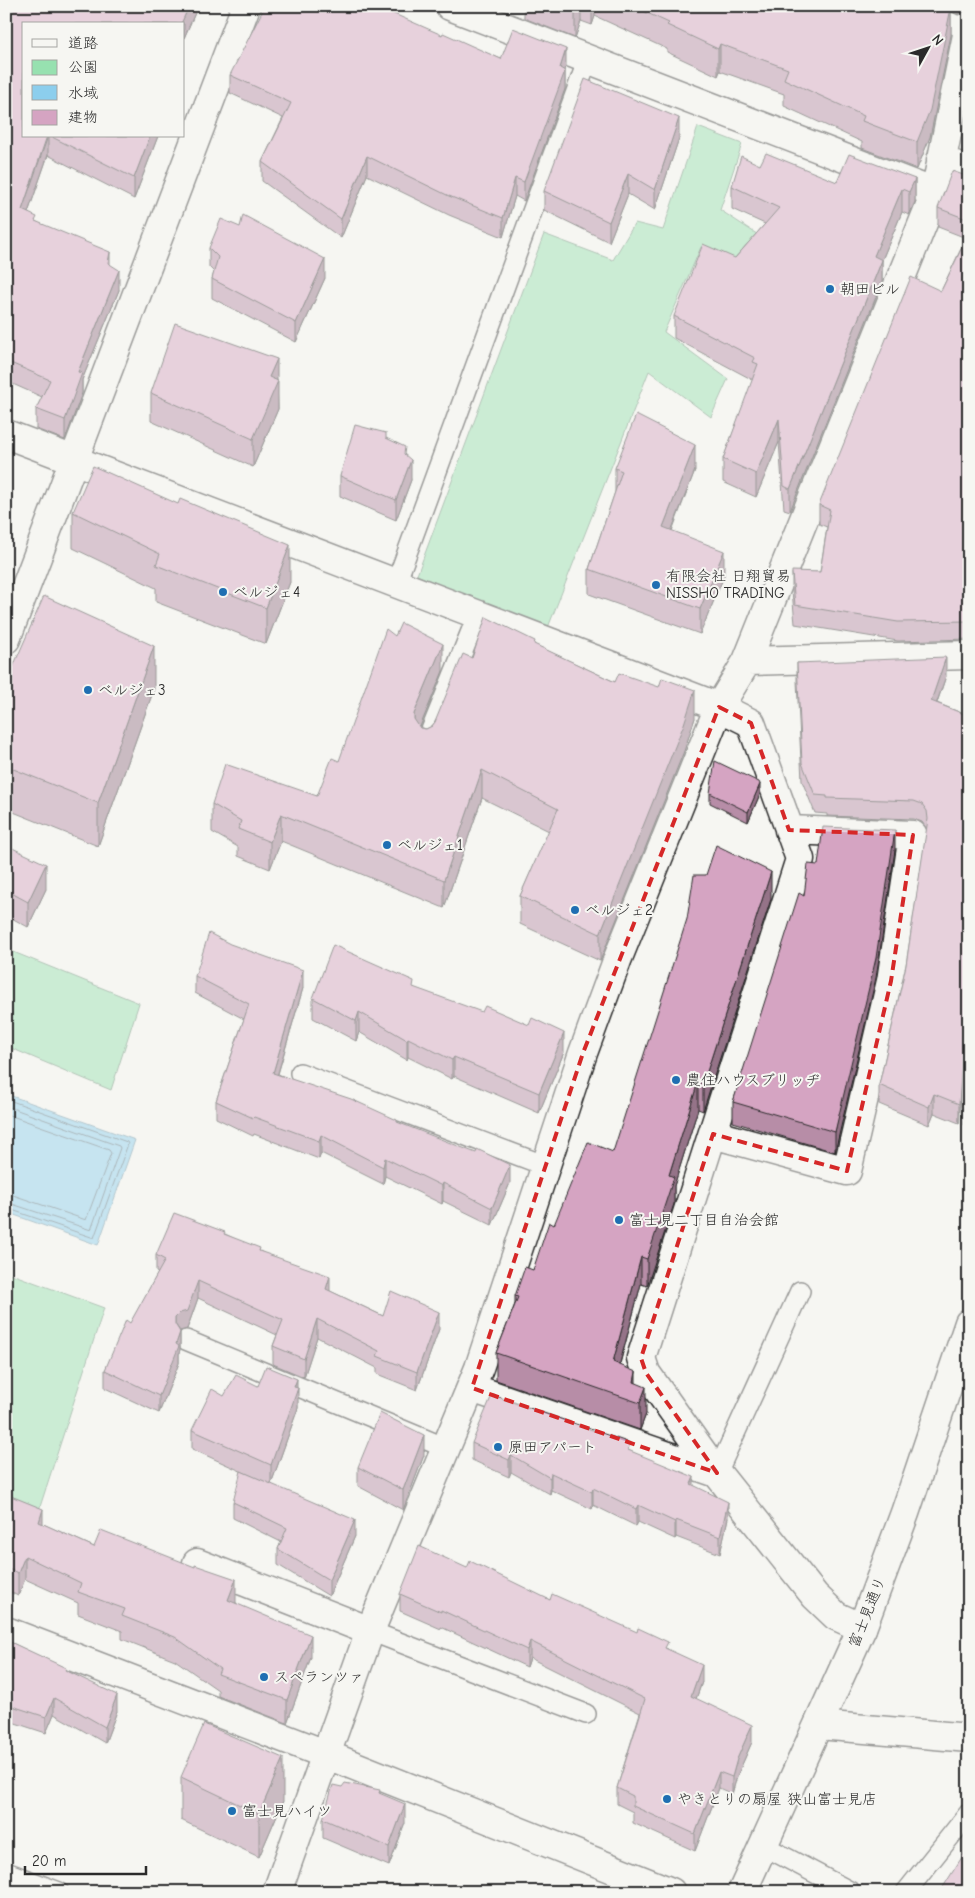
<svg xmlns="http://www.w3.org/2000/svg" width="975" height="1898" viewBox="0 0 975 1898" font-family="'Comic Neue','Klee One',sans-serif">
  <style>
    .green { fill: #97e1b0; stroke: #61866e }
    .water { fill: #8cceed; stroke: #658d9f }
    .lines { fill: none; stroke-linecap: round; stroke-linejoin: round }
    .shore { stroke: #526c79; stroke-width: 1 }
    .lane-casing { stroke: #2b2b2b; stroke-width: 22 }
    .street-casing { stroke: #2b2b2b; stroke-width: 31 }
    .secondary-casing { stroke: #2b2b2b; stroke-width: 31 }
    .lane { stroke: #f6f6f2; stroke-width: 19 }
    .street { stroke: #f6f6f2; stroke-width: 28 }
    .secondary { stroke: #f6f6f2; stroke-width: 28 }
    .wall { fill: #b78da7; stroke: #2b2b2b }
    .shaded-wall { fill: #957388; stroke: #2b2b2b }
    .building { fill: #d5a4c2; stroke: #2b2b2b }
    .marked { fill: none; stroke: #d62828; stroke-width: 4; stroke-dasharray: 10 6; stroke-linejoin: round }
    .poi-dot { fill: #1f6fb2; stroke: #f6f6f2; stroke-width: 2 }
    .labels { text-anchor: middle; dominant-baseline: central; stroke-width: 4; stroke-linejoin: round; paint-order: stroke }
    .poi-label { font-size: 15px; fill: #2b2b2b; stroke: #f6f6f2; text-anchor: start }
    .street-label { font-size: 15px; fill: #2b2b2b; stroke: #f6f6f2 }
  </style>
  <rect width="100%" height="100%" fill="#f6f6f2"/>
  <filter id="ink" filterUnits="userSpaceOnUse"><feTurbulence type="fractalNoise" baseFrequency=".02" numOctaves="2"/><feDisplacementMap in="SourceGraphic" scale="10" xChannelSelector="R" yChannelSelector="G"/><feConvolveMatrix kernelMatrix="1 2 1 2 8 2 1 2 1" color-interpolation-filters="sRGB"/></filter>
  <g filter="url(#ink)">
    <path class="green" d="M698,127l44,17 -22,66 49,32 -12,25 -56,-20 -37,85 64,47 -17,38 -62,-46 -102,259 -130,-55 127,-341 69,26 22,-37 28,7z
      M6,949l133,54 -28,87 -105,-44z
      M6,1272l98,36 -66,205 -32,-13z"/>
    <path class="water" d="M6,1094l129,46 -37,105 -92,-33z"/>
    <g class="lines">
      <path class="shore" d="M6,1099l121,43 1,2 -34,94 -88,-30
        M6,1106l113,40 1,2 -29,82 -85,-28
        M6,1114l103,36 2,3 -25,67 -73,-25 -7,-1"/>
      <defs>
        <path id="lane" d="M913,6l54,24
          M396,583l192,-524
          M425,745l53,-131
          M300,1073l246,93
          M186,1340l260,108
          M717,1473l83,-182
          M370,1631l216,83
          M764,1846l87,46
          M6,1872l53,20
          M906,1892l63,-79"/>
        <path id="street" d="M450,6l485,187
          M941,160l28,10
          M6,434l713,273 32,16 49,136 -159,499 5,15 71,100 98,123 21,20 26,12
          M6,639l240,-633
          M747,661l222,-6
          M713,1134l134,37 44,-190 22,-146 -124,-5
          M472,1388l245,85
          M197,1563l173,68
          M6,1631l319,123 346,138
          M819,1725l150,13
          M277,1892l93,-261 109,-263 104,-315 35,-95 101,-251 28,-46 188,-468 34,-168"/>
        <path id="secondary" d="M742,1892l120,-264 43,-115 64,-190"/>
      </defs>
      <use href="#lane" class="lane-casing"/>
      <use href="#street" class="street-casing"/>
      <use href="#secondary" class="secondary-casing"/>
      <use href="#lane" class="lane"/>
      <use href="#street" class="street"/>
      <use href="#secondary" class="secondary"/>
    </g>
    <path class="wall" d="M6,6h192l-14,32 -160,98h134l-24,63 -86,-44 -20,58 9,9 73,42 9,26 -37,90v13l-17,47 -29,-11v-20l6,-12 -36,-16z
      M524,6h445v4h-4l-7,4 -7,-3v24l-21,102 -13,32 -55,-21v-6l-78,-36v-12l-64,-23 -2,5 -51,-24v-3l-72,-33 -3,9 -11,-4 -6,17 -51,-20z
      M442,35l59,24 65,8 -1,4v18l-41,112 -9,-5 -12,41 -54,-22 -82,-40 -26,63 -79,-57v-19l21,-44 -53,-25v-18z
      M679,138l-24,72 -27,-16 -19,48 -65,-32v-19z
      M760,165l77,17 78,-3v23l-6,13 -7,-3 -20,48v22l-92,229 -6,-2 -5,-67 -23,55 -33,-15v-23l30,-79 -79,-42v-22l61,-58 30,-34 -33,-15v-23z
      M969,177v462l-71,2 -103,-17 -3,-33v-18l28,-1 7,-45 -8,-3v-19l122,-214 25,-53 -28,-11v-19z
      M240,227l85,51 -29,64 -84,-44v-19l2,-7 -5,-5v-19z
      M277,380l1,29 -25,58 -102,-46v-28z
      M386,438l19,17 6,25 -15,40 -56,-24v-20z
      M615,468l80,2 -23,61 52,45 -24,58 -111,-40v-25l26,-77z
      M73,512l217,70 -24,62 -110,-42v-14l-83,-40z
      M535,645l80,37 80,36 -11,33 -84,210 -80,-37v-28l29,-65 -67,-33 -38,110 -163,-67 -11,28 -32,-13v-9l-26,-15v-28l105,-8 22,-35 104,-90 -23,56 6,2 6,-3 3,-4 37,-64z
      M797,663l149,13 -9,27 32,13v261l-10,146 -25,-10 -5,12 -50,-21v-19l27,-120 21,-136 -5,-7 -8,-3 -87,-3v-2l-12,-1 -13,-32 -5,-100z
      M6,683l148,6 -56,157 -92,-37z
      M710,793l50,1 -12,28 -38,-19z
      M6,845l40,44 -18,38 -22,-12z
      M895,850l-19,128 -41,174 -102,-30v-20l71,-206 14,-31z
      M771,899l-68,212 -5,-2 -24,77v18l-27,82 -6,-2 -21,80 16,19 10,31 -6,16 -144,-50v-27l19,-49v-8l18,-26 21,-45 59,-73z
      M195,976l108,12 -25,86 119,49 113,60 -18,42 -49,-24 -1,3 -57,-28 -2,8 -62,-31 -2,6 -65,-25 -1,2 -37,-18v-17l28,-82 -49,-26z
      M414,988l150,64 -25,61 -85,-37 -2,3 -44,-22 -1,3 -48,-28 -3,9 -43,-23v-20z
      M969,1092v35l-5,-2v-17z
      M225,1234l35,17 70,40 53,25 56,13 -22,61 -40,-16v-6l-60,-31 -13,40 -31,-13v-18l4,-11 -79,-37 -11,31 -7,2v18l-1,5v9l-20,50 -54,-25v-18l53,-97 -2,-1v-17z
      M258,1386l39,2 1,20 -27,76 84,52 -26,60 -51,-31v-16l3,-7 -48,-24v-16l32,-20 -73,-33v-19l32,-34z
      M472,1443l158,8 64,35 34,32 -8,36 -44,-17 -1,2 -37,-17 -2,4 -43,-21 -1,4 -41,-19 -1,4 -39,-22 -2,5 -37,-17z
      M424,1455l-21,55 -45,-24v-19z
      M6,1494l37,30 51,23 142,55v1l75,54 -24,66 -69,-27v-6l-43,-30 -53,-21v-8l-44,-17v-11l-53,-24 -7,17 -12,-6z
      M467,1568l83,32 118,49 34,33 -6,17 56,43 -15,34 -5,18 -13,-6 -24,63 -62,-28v-11l-16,-8v-16l23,-75 -110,-55 -3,9 -86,-40v2l-41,-18v-17z
      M6,1640l60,30 51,41 -12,32 -51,-29 -8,19 -40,-13z
      M181,1777l102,24 -24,56 -78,-37z
      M342,1787l38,6 25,30 -16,43 -66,-28v-19z
      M969,1829v63l-5,-39v-18z"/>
    <path class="shaded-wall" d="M189,6h9l-14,32v-14h-3z
      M577,6h4v15l-6,17v-27z
      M592,6h3v10l-3,9z
      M958,6h7v4l-7,4z
      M951,8v27l-21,102 -13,32v-27z
      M720,44v27l-2,5v-27z
      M566,49v18l-2,5 1,-1v18l-41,112v-19z
      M679,118v20l-24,72v-20z
      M48,136v19l-26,75v-20z
      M150,136h8l-24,63v-21z
      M367,156v19l-26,63v-19z
      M628,174v20l-19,48v-20z
      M515,178v18l-12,41v-19z
      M915,179v23l-6,13v-23z
      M902,189v23l-28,67v-23z
      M110,252v21l-2,-10z
      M325,259v19l-29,64v-19z
      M882,260v22l-92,229v-22z
      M119,270v20l-37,90v13l-17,47v-20l13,-48z
      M277,359v25l1,-3v28l-25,58v-28l16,-62z
      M779,419v23l-23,55v-23z
      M695,445v25l-32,82v-25z
      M411,460v20l-15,40v-20z
      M290,545v37l-24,62v-36z
      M724,551v25l-24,58v-25z
      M443,644v27l-29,70v6v-33z
      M154,646v43l-56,157v-43z
      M946,657v19l-15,43v-18z
      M695,690v28l-11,33 -84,210v-27z
      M482,770v28l-38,110v-28z
      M760,784v10l-12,28v-10z
      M281,814v27l-11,28v-27z
      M895,830v20l-19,128 -41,174v-20z
      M46,864v25l-18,38v-25z
      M771,872v27l-68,212v-27z
      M969,958v19l-10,146v-19z
      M303,970v18l-30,102v-17z
      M359,1012v20l-3,9v-20z
      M564,1033v19l-25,61v-20z
      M408,1038v19l-1,3v-20z
      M454,1057v19l-2,3v-19z
      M698,1082v27l-24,77v18l-27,82v-27l22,-84z
      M934,1094v19l-5,12v-18z
      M321,1135v18l-2,6v-18z
      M385,1158v18l-2,8v-17z
      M510,1165v18l-18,42v-17z
      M443,1183v18l-1,3v-18z
      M641,1257v27l-28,105v-27z
      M330,1276v18l-4,-5z
      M198,1281v17l-11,31 -7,2 -5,-7v-6z
      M439,1312v17l-22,61v-18z
      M317,1319v18l-13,40v-18z
      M180,1332v17l-1,5v9l-20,50v-17z
      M636,1372v27l-2,-17z
      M297,1379v14l1,-5v20l-27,76v-19z
      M646,1387v27l-6,16v-27z
      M424,1435v20l-21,55v-20z
      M511,1455v17l-2,5v-17z
      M551,1473v17l-1,4v-16z
      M694,1477v16l-3,-9z
      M593,1488v17l-1,4v-17z
      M728,1502v16l-8,36v-17z
      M638,1505v17l-2,4v-17z
      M43,1509v23l-4,-10z
      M355,1520v16l-26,60v-16z
      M676,1520v17l-1,2v-17z
      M25,1556v23l-7,17v-23z
      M236,1579v23l-8,21v-23z
      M311,1635v22l-24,66v-23z
      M530,1641v17l-3,9v-17z
      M702,1665v17l-11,31v-17z
      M117,1695v16l-12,32v-16z
      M54,1698v16l-8,19v-16z
      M752,1725v17l-15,34 -5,18v-17l5,-18z
      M283,1758v43l-24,56v-43z
      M719,1772v16l-24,63v-17z
      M405,1804v19l-16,43v-19z"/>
    <path class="building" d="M6,6h183l-8,18h-157v112h23l-25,74 15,7 -2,4 75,31 -2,11 11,7 -41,102 4,1 -17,47 -29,-11 14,-29 -44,-19z
      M265,6h111l66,29 1,-2 58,26 12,-31 53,21 -6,19 5,3 -41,111 -9,-4 -12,40 -54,-22 -82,-40 -26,63 -79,-57 29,-59 -61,-28z
      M564,6h13l-2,5z
      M632,6h314l5,2 -21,102 -13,32 -55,-21 2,-5 -80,-37 4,-10 -68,-25 -2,5 -51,-24 2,-2z
      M585,79l94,39 -24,72 -27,-16 -19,48 -65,-31z
      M50,136h100l-16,42z
      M766,153l71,29 12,-28 66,25 -6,13 -7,-3 -28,67 8,4 -92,229 -6,-3 -5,-67 -23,55 -33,-15 35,-95 -5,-2 2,-4 -81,-42 29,-72 32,14 44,-50 -47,-22 9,-30 19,9z
      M952,171l17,6v43l-31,-12z
      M243,215l82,44 -29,64 -84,-44 6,-22 -9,-9 12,-29 19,8z
      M969,233v388l-71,1 -103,-17 -3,-32v-2l28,1 10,-62 -11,-5 92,-228 30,14z
      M175,323l102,36 -8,18 9,4 -25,58 -102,-46z
      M636,415l59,30 -32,82 61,24 -24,58 -111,-40 33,-98 -7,-3z
      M355,425l31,8v5l19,9 -1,7 7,6 -15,40 -56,-24z
      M93,466l85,38 2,-5 110,46 -24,63 -110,-43 4,-11 -87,-42z
      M44,596l110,50 -56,157 -92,-37v-83z
      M486,617l49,24 -1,3 81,38 4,-9 40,14 3,-9 33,12 -11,34 -84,210 -80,-38 38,-87 -76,-39 -38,110 -163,-66 -11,28 -32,-13 3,-8 -29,-17 13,-40 92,32 15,-38 7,3 47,-132 9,7 6,-13 42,21 -29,70v5l6,9 6,1 6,-3 3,-4 28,-68 9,4z
      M946,657l-15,44 38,15v242l-10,146 -25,-10 -5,13 -50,-22 27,-120 22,-146 -1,-8 -5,-7 -8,-3 -87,-3v-2l-12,-1 -13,-32 -5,-100z
      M715,761l44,21 1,2 -12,28 -38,-19z
      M823,827l72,3 -19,128 -41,174 -102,-30 66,-209 5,3 4,-32 10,1z
      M6,845l40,19 -18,38 -22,-12z
      M716,845l55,27 -68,212 -5,-2 -29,93 5,2 -27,82 -6,-2 -28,105 23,10 -2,10 12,5 -6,16 -144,-50 22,-56 -3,-1 10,-29 8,3 16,-48 5,3 34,-83 25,10 74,-233 7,-44h12z
      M209,933l21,11 73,26 -30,103 78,26 46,21v2l79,31 1,-4 33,16 -18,43 -49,-25 -1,3 -57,-28 -2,9 -62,-32 -2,6 -65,-24 -1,1 -37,-17 33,-97 -54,-28z
      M333,945l81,36 -1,6 69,25 3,-6 44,19 3,-7 32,15 -25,60 -85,-36 -2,3 -44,-22 -1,2 -48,-28 -3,9 -43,-23z
      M969,1092v18l-5,-2z
      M174,1213l51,19 -1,2 36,14 -1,3 71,25 -4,13 57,27 8,-25 48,21 -22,60 -40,-16 2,-5 -62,-32 -13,40 -31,-13 10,-26 -85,-39 -11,30 -7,2 -5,5v6l5,8 -4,12 3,2 -20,50 -54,-26 21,-50 4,3 35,-63 -9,-5z
      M266,1366l31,13 -3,8 4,1 -27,77 -79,-35 20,-41 12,7 12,-21 22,11z
      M492,1395l138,48 -2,7 66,27 -3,7 37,18 -8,35 -44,-17 -1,2 -37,-17 -2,4 -43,-21 -1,4 -41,-19 -1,5 -39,-23 -2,5 -37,-17z
      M380,1413l44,22 -21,55 -45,-23z
      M241,1471l114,49 -26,60 -51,-31 9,-21 -54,-26z
      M6,1494l37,15 -4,13 55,25 7,-17 94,37v-2l41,14 -8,21 83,35 -24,65 -69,-26 2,-5 -45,-32 -53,-21 3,-7 -47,-17 3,-9 -56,-27 -7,17 -12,-5z
      M419,1546l48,22 3,-7 80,39 2,-6 85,38 1,-4 30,14 -3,6 37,17 -11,31 61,29 -15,34 -5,18 -13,-5 -24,62 -62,-28v-10l-16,-8 28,-89 -115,-58 -3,9 -86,-40v2l-41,-18z
      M6,1640l60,28 -1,2 52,25 -12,32 -51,-29 -8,19 -40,-13v-20l4,-10 -4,-3z
      M204,1724l79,34 -24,56 -78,-37z
      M345,1783l35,7 -1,3 26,11 -16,43 -66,-28 10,-34 9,2z
      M969,1829v9l-5,-3z
      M969,1846v46h-29z
      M850,1886l8,6h-24z"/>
  </g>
  <path d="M0 0H975V1898H0ZM719,707l32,16 38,107 124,5 -22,146 -44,190 -134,-37 -72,224 5,15 71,100 -245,-85 111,-335z" fill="#f6f6f2" fill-opacity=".55" fill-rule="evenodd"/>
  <path class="marked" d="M719,707l32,16 38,107 124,5 -22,146 -44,190 -134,-37 -72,224 5,15 71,100 -245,-85 111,-335z"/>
  <g class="poi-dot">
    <circle cx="830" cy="289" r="5"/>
    <circle cx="656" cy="585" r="5"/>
    <circle cx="223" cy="592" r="5"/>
    <circle cx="88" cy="690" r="5"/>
    <circle cx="387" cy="845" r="5"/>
    <circle cx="575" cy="910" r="5"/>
    <circle cx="676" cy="1080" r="5"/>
    <circle cx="619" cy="1220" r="5"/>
    <circle cx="498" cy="1447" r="5"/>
    <circle cx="264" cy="1677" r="5"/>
    <circle cx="667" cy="1799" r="5"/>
    <circle cx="232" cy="1811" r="5"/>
  </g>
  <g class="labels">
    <g class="poi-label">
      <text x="840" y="289">朝田ビル</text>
      <text x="666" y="576">有限会社 日翔貿易<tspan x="666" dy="17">NISSHO TRADING</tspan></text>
      <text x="233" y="592">ベルジェ4</text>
      <text x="98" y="690">ベルジェ3</text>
      <text x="397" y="845">ベルジェ1</text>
      <text x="585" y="910">ベルジェ2</text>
      <text x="686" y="1080">農住ハウスブリッヂ</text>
      <text x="629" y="1220">富士見二丁目自治会館</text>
      <text x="508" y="1447">原田アパート</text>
      <text x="274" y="1677">スペランツァ</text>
      <text x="677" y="1799">やきとりの扇屋 狭山富士見店</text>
      <text x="242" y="1811">富士見ハイツ</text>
    </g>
    <g class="street-label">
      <text transform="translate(867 1612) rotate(-68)">富士見通り</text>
    </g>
  </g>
  <rect width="975" height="1898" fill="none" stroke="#f6f6f2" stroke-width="25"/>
  <rect x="12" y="12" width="950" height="1873" fill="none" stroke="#2b2b2b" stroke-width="2" filter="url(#ink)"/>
  <rect x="22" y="22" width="162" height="115" fill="#f6f6f2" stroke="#a5a5a2"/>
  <rect x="32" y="39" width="25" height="8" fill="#f6f6f2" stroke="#a5a5a2"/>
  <text x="68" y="48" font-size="15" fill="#2b2b2b">道路</text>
  <rect x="32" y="60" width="25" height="15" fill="#97e1b0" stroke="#a5a5a2"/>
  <text x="68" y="72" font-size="15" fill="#2b2b2b">公園</text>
  <rect x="32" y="85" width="25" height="15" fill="#8cceed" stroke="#a5a5a2"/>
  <text x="68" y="98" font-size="15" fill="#2b2b2b">水域</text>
  <rect x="32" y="110" width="25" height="15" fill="#d5a4c2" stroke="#a5a5a2"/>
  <text x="68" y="122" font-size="15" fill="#2b2b2b">建物</text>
  <g transform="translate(928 48) rotate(50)" stroke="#f6f6f2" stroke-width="4" paint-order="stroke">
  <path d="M0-4L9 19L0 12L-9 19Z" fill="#2b2b2b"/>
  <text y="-8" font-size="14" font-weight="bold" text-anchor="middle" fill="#2b2b2b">N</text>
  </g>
  <path d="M25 1866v8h121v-8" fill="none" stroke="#2b2b2b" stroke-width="2.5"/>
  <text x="32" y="1866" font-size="15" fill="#2b2b2b" stroke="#f6f6f2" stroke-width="4" paint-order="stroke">20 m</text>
</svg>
